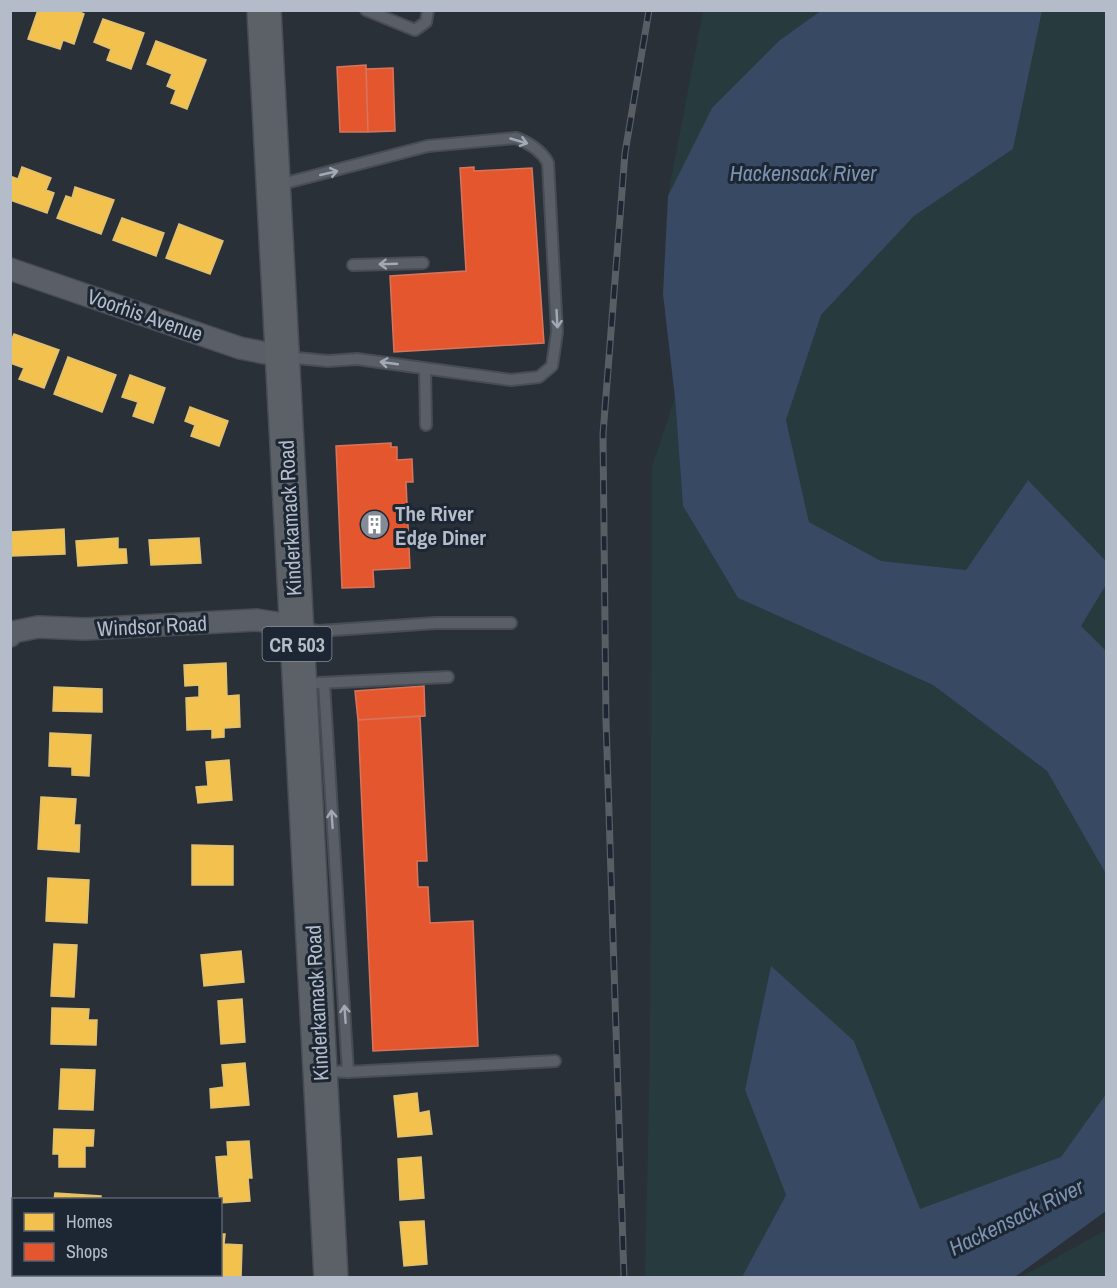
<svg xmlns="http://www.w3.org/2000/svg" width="1117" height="1288" viewBox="0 0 1117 1288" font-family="'Archivo Narrow',sans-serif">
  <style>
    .green { fill: #273a3e }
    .water { fill: #384963 }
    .homes { fill: #f2c14e; stroke: #dfc073; stroke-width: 1.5 }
    .shops { fill: #e4572e; stroke: #d6755c; stroke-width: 1.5 }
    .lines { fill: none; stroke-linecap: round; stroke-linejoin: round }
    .service-casing { stroke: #484c53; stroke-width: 14 }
    .minor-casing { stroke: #484c53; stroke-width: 24 }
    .primary-casing { stroke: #484c55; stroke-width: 36 }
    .service { stroke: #5a5e66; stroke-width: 10 }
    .minor { stroke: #5a5e66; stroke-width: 21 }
    .primary { stroke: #5c6168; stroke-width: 33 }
    .rail-casing { stroke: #595d64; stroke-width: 7 }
    .rail { stroke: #1d2633; stroke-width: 4.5; stroke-dasharray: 14; stroke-linecap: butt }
    .oneway { stroke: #a2a9b5 }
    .labels { text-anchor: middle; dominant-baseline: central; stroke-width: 6; stroke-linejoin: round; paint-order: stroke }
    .shield { fill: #1d2633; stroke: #878f9c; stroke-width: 1.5 }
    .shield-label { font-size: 20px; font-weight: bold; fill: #b4bcc9 }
    .street-label { font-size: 21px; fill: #b4bcc9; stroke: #1d2633 }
    .poi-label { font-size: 21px; font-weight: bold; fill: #b4bcc9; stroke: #1d2633; text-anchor: start }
    .water-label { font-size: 22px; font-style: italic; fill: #7c92b1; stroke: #1d2633 }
  </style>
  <rect width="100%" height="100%" fill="#2a3038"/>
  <path class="green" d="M703,11h119l-42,29 -68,68 -44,88z
    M1042,11h64v550l-78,-81 -62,90 -85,-9 -72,-39 -23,-102 35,-105 93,-99 99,-67z
    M675,398l8,108 55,92 195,87 114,86 59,103v220l-44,63 -142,53 -66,-169 -109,49 41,105 -44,82 -97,1 5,-228 2,-583z
    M1106,585v66l-25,-25z
    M1106,1230v47h-85z"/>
  <path class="water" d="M822,10l220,1 -29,138 -99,67 -93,99 -35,105 23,102 72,39 85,9 62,-90 78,81v24l-25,41 25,25v223l-59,-103 -114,-86 -195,-87 -55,-92 -8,-108 -12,-104 5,-98 44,-88 68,-68z
    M771,966l83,75 66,168 141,-52 45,-63v117l-91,66h-273l44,-82 -41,-105z"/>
  <path class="homes" d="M38,10h37l9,4 -10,30 -11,-4 -3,9 -32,-10z
    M103,19l41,14 -13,36 -24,-9 4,-11 -17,-7z
    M156,41l50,19 -19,49 -16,-6 5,-13 -9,-4 5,-12 -25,-10z
    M22,167l29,11 -5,12 8,3 -7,20 -37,-13v-24l8,3z
    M75,187l39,13 -13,34 -44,-16 9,-22 6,2z
    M122,218l42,15 -8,23 -43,-16z
    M179,224l44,17 -13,33 -44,-16z
    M14,334l45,16 -15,38 -25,-9 5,-11 -14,-5v-19z
    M68,357l48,18 -14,37 -48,-18z
    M130,375l35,13 -12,35 -20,-7 5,-14 -16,-5z
    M190,407l38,14 -9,25 -28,-10 4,-11 -10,-4z
    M64,529l1,25 -53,2 -1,-24z
    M118,538v11h8l1,14 -49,3 -2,-25z
    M199,538l2,25 -50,2 -2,-25z
    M226,663l1,33 12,-1 1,32 -16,1v9l-12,1v-9l-25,1 -1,-32 13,-1v-12l-14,1 -1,-21z
    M54,687l48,2v23l-49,-1z
    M50,733l41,2 -2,41 -17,-1v-8l-23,-1z
    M229,760l3,40 -34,3 -2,-16 12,-1 -2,-24z
    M41,797l35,2 -2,26h6l-1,27 -41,-3z
    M192,845l41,1v39h-41z
    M48,878l41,2 -2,43 -41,-2z
    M54,944l23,1 -3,52 -23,-1z
    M241,951l3,31 -40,4 -3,-31z
    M242,999l3,43 -24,2 -3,-43z
    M52,1008l37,1 -1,11h9l-1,25 -45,-1z
    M245,1063l4,42 -38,3 -1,-19 14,-2 -2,-22z
    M61,1069l34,1 -2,40 -34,-1z
    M417,1093l2,20 10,-2 3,23 -34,3 -4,-41z
    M54,1129l40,1 -1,16h-8v21h-26v-13h-6z
    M249,1141l3,37h-4l2,23 -30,2 -4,-46 12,-1 -1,-14z
    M421,1157l3,41 -24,2 -2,-41z
    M55,1193l46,3v4h-47z
    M424,1221l3,43 -23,2 -4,-44z
    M220,1234h5l-1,10 18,1 -1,33h-41v-4h20z
    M54,1274h25v4h-25z"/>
  <path class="shops" d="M366,65l2,67h-28l-3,-65z
    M393,68l2,63 -27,1 -2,-63z
    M474,167v4l58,-3 12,175 -150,9 -4,-76 76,-5 -6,-103z
    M391,443v4h6v13l15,-1 1,23h-7l4,86 -37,2 1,17 -32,1 -6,-142z
    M424,686l1,30 -67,4 -3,-29z
    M420,716l7,145h-10l1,26h10l2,36 43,-2 5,125 -105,5 -15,-331z"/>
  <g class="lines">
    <defs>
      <path id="service" d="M366,10l49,20 11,-8 2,-12
        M278,185l150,-39 88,-8c12,4 26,13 32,25l9,169 -5,34 -13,11 -28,3 -154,-21 -29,2 -42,-4
        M353,265l70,-2
        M425,369l1,56
        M299,627l20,4 117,-8h75
        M318,683l130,-6
        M324,683l24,389
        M324,1071l24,1 207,-11"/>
      <path id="minor" d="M10,269l230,79 41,8
        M10,636l3,-4 25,-5 47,2 172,-9 39,6"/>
      <path id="primary" d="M264,10l67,1268"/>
    </defs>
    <use href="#service" class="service-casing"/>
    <use href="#minor" class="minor-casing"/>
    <use href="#primary" class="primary-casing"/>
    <use href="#service" class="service"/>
    <use href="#minor" class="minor"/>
    <use href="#primary" class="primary"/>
    <defs>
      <path id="rail" d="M624,1278l-18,-558 -3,-286 22,-281 24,-143"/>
    </defs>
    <use href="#rail" class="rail-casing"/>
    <use href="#rail" class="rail"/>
  </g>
  <defs><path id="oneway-shaft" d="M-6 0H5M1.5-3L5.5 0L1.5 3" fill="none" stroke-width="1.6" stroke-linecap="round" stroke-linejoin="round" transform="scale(1.5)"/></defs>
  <g class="oneway">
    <use href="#oneway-shaft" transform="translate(519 141) rotate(16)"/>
    <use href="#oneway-shaft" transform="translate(329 173) rotate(-13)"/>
    <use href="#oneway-shaft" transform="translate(388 264) rotate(178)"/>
    <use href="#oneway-shaft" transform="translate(557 319) rotate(87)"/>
    <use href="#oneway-shaft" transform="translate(389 363) rotate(-172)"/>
    <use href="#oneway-shaft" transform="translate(332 819) rotate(-94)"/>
    <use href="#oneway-shaft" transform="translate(345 1014) rotate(-94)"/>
  </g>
  <defs>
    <symbol id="building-disc" viewBox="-11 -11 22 22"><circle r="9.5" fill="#848b96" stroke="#1d2633"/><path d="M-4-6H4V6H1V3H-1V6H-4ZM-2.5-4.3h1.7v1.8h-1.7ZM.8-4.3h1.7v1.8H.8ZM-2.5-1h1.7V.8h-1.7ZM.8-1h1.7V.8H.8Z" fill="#fff"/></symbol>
  </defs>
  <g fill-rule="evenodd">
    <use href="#building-disc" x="358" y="508" width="33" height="33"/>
  </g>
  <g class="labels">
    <rect class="shield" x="262.5" y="627" width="69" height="34" rx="4.5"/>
    <g class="shield-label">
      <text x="297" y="644">CR 503</text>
    </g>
    <g class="street-label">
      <text transform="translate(145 315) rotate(19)">Voorhis Avenue</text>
      <text transform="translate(290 518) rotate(-93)">Kinderkamack Road</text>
      <text transform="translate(152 626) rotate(-3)">Windsor Road</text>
      <text transform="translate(317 1003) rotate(-93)">Kinderkamack Road</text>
    </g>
    <g class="poi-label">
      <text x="395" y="513">The River<tspan x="395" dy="24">Edge Diner</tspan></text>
    </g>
    <g class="water-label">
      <text x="803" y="173">Hackensack River</text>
      <text transform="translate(1016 1217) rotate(-26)">Hackensack River</text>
    </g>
  </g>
  <rect width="1117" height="1288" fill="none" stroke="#b4bcc9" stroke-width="24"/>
  <rect x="12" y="1198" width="210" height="78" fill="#1d2633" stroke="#59626f" stroke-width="1.5"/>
  <rect x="24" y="1213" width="30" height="18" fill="#f2c14e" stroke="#59626f" stroke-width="1.5"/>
  <text x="66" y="1228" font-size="18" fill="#b4bcc9">Homes</text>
  <rect x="24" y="1243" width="30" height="18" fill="#e4572e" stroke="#59626f" stroke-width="1.5"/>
  <text x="66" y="1258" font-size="18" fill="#b4bcc9">Shops</text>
</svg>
